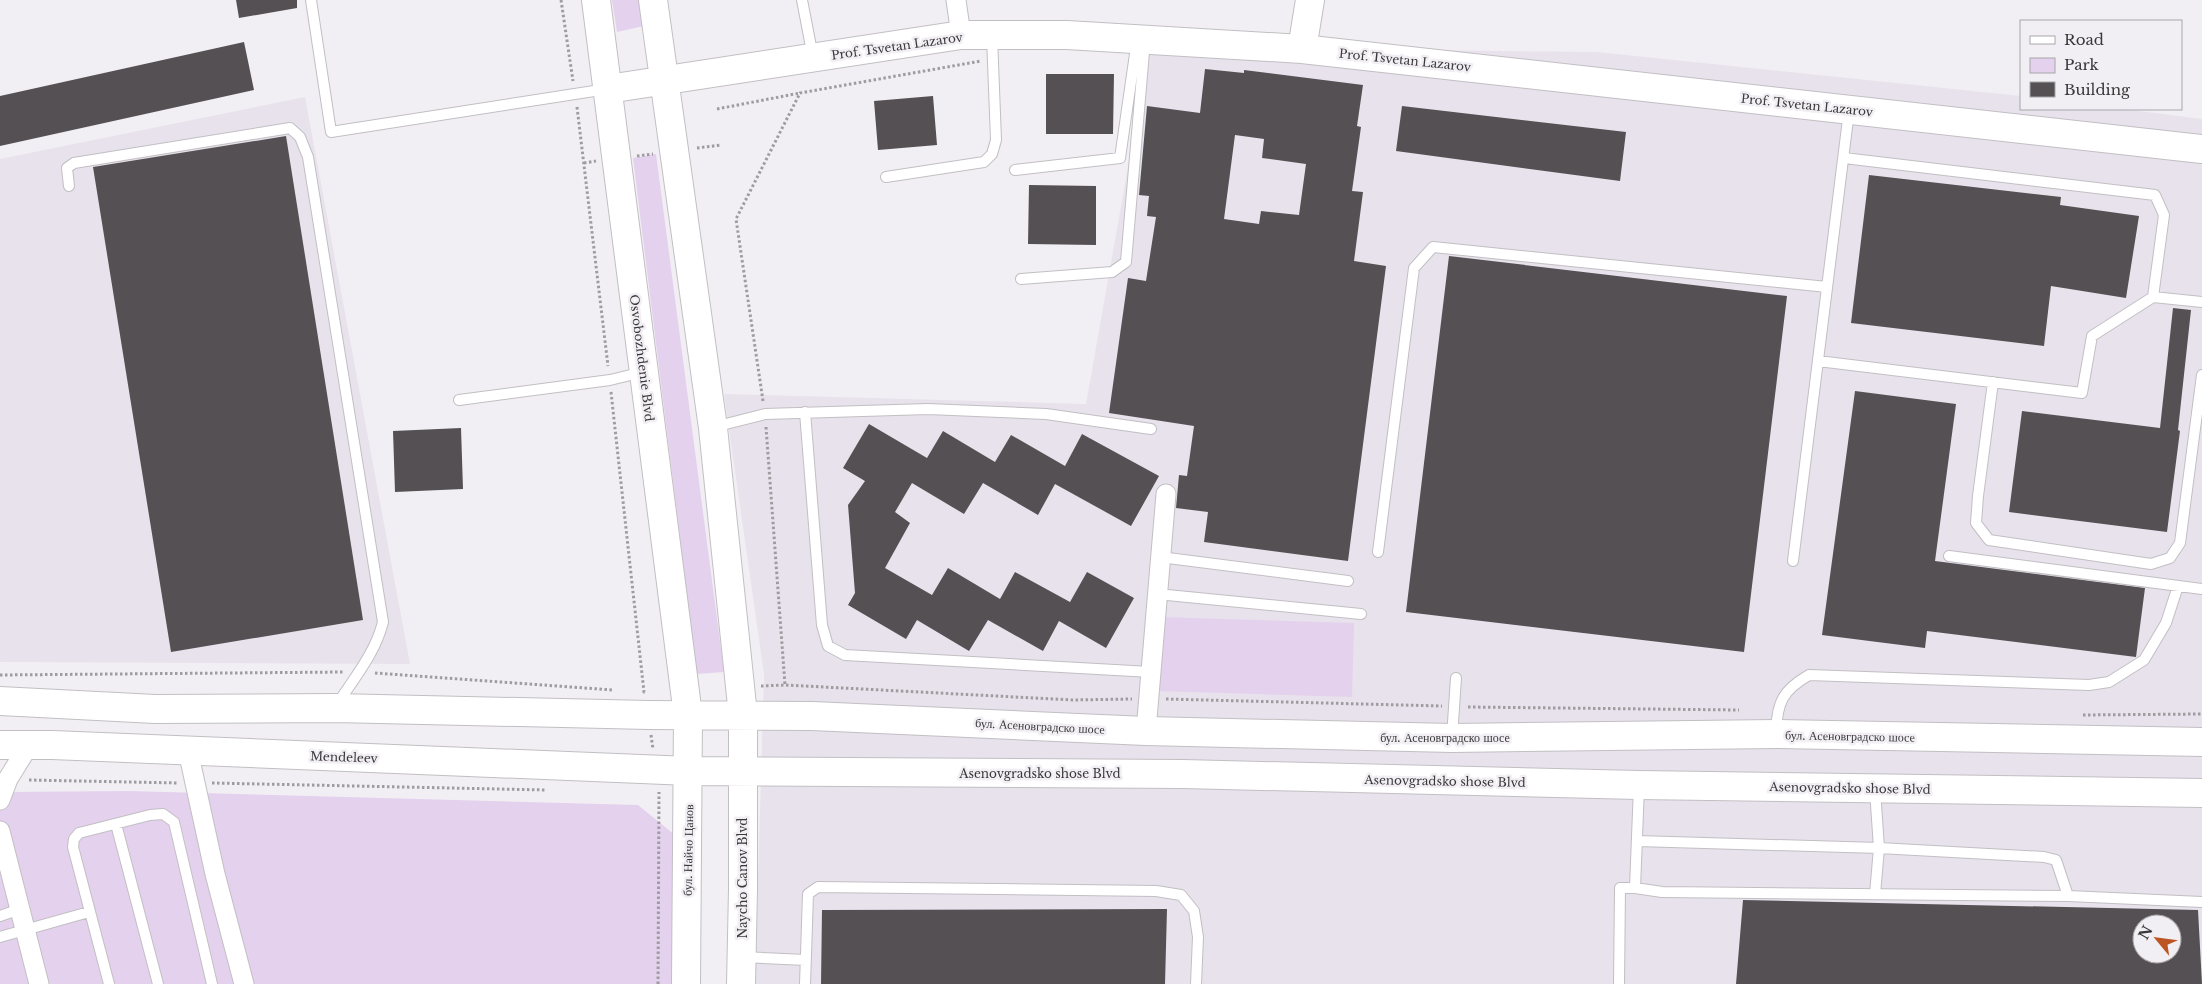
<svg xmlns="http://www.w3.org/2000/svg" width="2202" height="984" viewBox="0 0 2202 984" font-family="'Libre Baskerville',serif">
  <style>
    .built { fill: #e8e2ec; fill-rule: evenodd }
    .green { fill: #e4d1ed }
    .building { fill: #555053; fill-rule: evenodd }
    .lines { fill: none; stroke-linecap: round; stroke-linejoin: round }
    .lane-casing { stroke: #c2bfc3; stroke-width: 12 }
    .street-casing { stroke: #c2bfc3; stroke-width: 21 }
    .secondary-casing { stroke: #c2bfc3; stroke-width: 30 }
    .primary-casing { stroke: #c2bfc3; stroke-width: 30 }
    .path { stroke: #9e9c9f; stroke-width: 3; stroke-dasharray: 2.5 2.5; stroke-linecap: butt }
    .lane { stroke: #fff; stroke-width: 10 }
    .street { stroke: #fff; stroke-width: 19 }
    .secondary { stroke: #fff; stroke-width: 28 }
    .primary { stroke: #fff; stroke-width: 28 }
    .labels { text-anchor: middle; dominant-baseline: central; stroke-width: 5; stroke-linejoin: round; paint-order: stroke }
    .street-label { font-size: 12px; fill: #39383a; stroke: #f2eff4 }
  </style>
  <rect width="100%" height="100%" fill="#f2eff4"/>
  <path class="built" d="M1253,48l344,4 424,44v13h102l79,10v865h-1447l9,-310 -40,-280 362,10 62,-350zM2142,924h30v30h-30z
    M305,97l105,567 -410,-2v-503z"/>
  <path class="green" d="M612,0h28l4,26 -27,6z
    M656,154l68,518 -27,2 -64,-516z
    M1161,617l193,6 -2,74 -194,-6z
    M129,791l509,14 37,30 -3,149h-672v-192z"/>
  <path class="building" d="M236,0h61v8l-58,10z
    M244,42l10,48 -254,56v-50z
    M1205,69l39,4v-3l119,15 -6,41 4,1 -9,64 11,1 -9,69 32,5 -38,295 -144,-19 4,-30 -32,-4 3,-33 8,1 7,-50 -85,-13 19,-135 18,3 10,-64 -9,-1 2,-20 -10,-1 8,-89 53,7zM1235,135l29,4 -2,19 44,6 -7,51 -38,-4 -2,13 -35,-5z
    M1046,74h68l-1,60h-67z
    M933,96l4,49 -59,5 -4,-49z
    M1402,106l224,26 -6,49 -224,-30z
    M286,136l77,484 -192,32 -78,-485z
    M1869,175l192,22 -1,8 79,11 -13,82 -75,-12 -7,60 -193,-23z
    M1029,185l67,1v59l-68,-1z
    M1449,256l338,40 -43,356 -338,-40z
    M2173,308l18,2 -13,120 2,1 -13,101 -158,-20 13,-101 138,17z
    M1855,391l101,13 -21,157 210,27 -9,69 -209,-26 -2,17 -103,-13z
    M869,424l58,34 16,-27 52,31 16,-27 54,31 17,-32 77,42 -28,50 -76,-42 -17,31 -55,-32 -19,31 -52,-31 -17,29 15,11 -25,45 47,27 16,-27 52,31 15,-27 55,30 17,-30 47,26 -28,50 -47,-27 -16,30 -55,-31 -19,31 -52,-31 -11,19 -58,-34 7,-12 -7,-88 17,-24 -22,-13z
    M461,428l2,61 -68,3 -2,-61z
    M1743,900l455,10 4,74h-466zM2142,924h30v30h-30z
    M1167,909l-2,75h-344l1,-74z"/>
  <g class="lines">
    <defs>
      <path id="lane" d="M311,0l20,132 276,-43
        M802,0l11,57
        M1015,170l105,-12 17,-118
        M886,177l98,-15 8,-8 4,-14 -4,-103
        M69,186l-2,-18 7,-5 216,-35 10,9 8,20 75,465c-8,32 -29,56 -47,84
        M1021,279l91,-7 14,-10 19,-222
        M2153,297l49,5
        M1818,361l264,32 10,-57 61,-39 11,-82 -9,-20 -311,-37
        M1993,382l-15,114 -2,27 13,17 162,24 19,-6 10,-15 22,-168
        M459,400l151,-20 33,-8
        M805,412l17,213 6,21 17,9 306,17
        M714,427l51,-13 163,-5 118,5 105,15
        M1378,552l36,-284 19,-21 394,40
        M1949,556l253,33
        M1160,557l188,24
        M1793,561l56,-450
        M1157,594l204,20
        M1776,732c1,-30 7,-42 33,-57l280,10 20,-3 35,-22 22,-37 12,-37
        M1452,737l4,-59
        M1639,786l-4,102 27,4 406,4 134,6
        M1875,790l4,58 -4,46
        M116,824l42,160
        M1637,841l242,7 165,9 12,3 12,36
        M0,916l20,-7
        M0,937l89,-25
        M743,957l63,3
        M109,984l-36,-137 1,-8 5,-6 71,-18 13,-1 11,8 38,162
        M805,984l3,-90 10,-7 338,4 25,4 13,16 4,26 -2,47
        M1619,984l1,-96h15"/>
      <path id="street" d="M956,0l5,35
        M1146,731l20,-237
        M188,751l27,123 29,110
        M0,800l8,-21 21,-34
        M0,831l39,153"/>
      <path id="secondary" d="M1302,49l8,-49
        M608,89l353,-54h106l235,14 900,100"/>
      <path id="primary" d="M596,0l92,715 -2,269
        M653,0l60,428 30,287v174l-2,95
        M0,701l155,8 180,-1 314,7 163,1 334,15 306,7 324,-4 426,8
        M0,745h52l637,26 494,3 456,11 563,8"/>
    </defs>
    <use href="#lane" class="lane-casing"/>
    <use href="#street" class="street-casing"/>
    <use href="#secondary" class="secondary-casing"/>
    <use href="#primary" class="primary-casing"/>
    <path class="path" d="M561,0l12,81
      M577,107l31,259
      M717,109l83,-16
      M697,148l24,-3
      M637,156l16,-2
      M584,163l12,-2
      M611,392l33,300h2
      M763,401l-27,-182 64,-126 181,-32
      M766,427l19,258
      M375,673l238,17
      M0,675l343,-3
      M761,686l24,-1 288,15 59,-1
      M1166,699l276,7
      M1468,707l271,3
      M2083,715l119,-1
      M651,735l2,14
      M29,780l149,3
      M212,783l334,7
      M658,984l1,-192"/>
    <use href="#lane" class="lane"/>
    <use href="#street" class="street"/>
    <use href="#secondary" class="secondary"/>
    <use href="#primary" class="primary"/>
  </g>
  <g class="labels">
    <g class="street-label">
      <text transform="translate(897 46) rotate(-8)">Prof. Tsvetan Lazarov</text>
      <text transform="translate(1405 60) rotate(6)">Prof. Tsvetan Lazarov</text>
      <text transform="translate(1807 105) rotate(6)">Prof. Tsvetan Lazarov</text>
      <text transform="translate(642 358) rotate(83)">Osvobozhdenie Blvd</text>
      <text transform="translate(1040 726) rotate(3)">бул. Асеновградско шосе</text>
      <text transform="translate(1850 736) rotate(1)">бул. Асеновградско шосе</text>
      <text x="1445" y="737">бул. Асеновградско шосе</text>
      <text transform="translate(344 757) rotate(2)">Mendeleev</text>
      <text x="1040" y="773">Asenovgradsko shose Blvd</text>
      <text transform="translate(1445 781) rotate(1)">Asenovgradsko shose Blvd</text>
      <text transform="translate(1850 788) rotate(1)">Asenovgradsko shose Blvd</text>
      <text transform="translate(688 850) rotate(-89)">бул. Найчо Цанов</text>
      <text transform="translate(742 878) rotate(-90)">Naycho Canov Blvd</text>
    </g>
  </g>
  <rect x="2020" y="20" width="162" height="90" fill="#f2eff4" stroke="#a8a6aa"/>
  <rect x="2030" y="36" width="25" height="8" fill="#ffffff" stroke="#a8a6aa"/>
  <text x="2064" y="45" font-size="15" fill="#39383a">Road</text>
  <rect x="2030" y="58" width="25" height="15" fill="#e4d1ed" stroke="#a8a6aa"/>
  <text x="2064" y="70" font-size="15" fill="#39383a">Park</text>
  <rect x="2030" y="82" width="25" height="15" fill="#555053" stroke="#a8a6aa"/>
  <text x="2064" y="95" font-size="15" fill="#39383a">Building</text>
  <g transform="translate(2157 939) rotate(299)"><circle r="24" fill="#f2eff4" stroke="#a8a6aa"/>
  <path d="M0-4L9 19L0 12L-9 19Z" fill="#bb5624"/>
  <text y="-8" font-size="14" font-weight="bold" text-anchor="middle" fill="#39383a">N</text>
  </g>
</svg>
